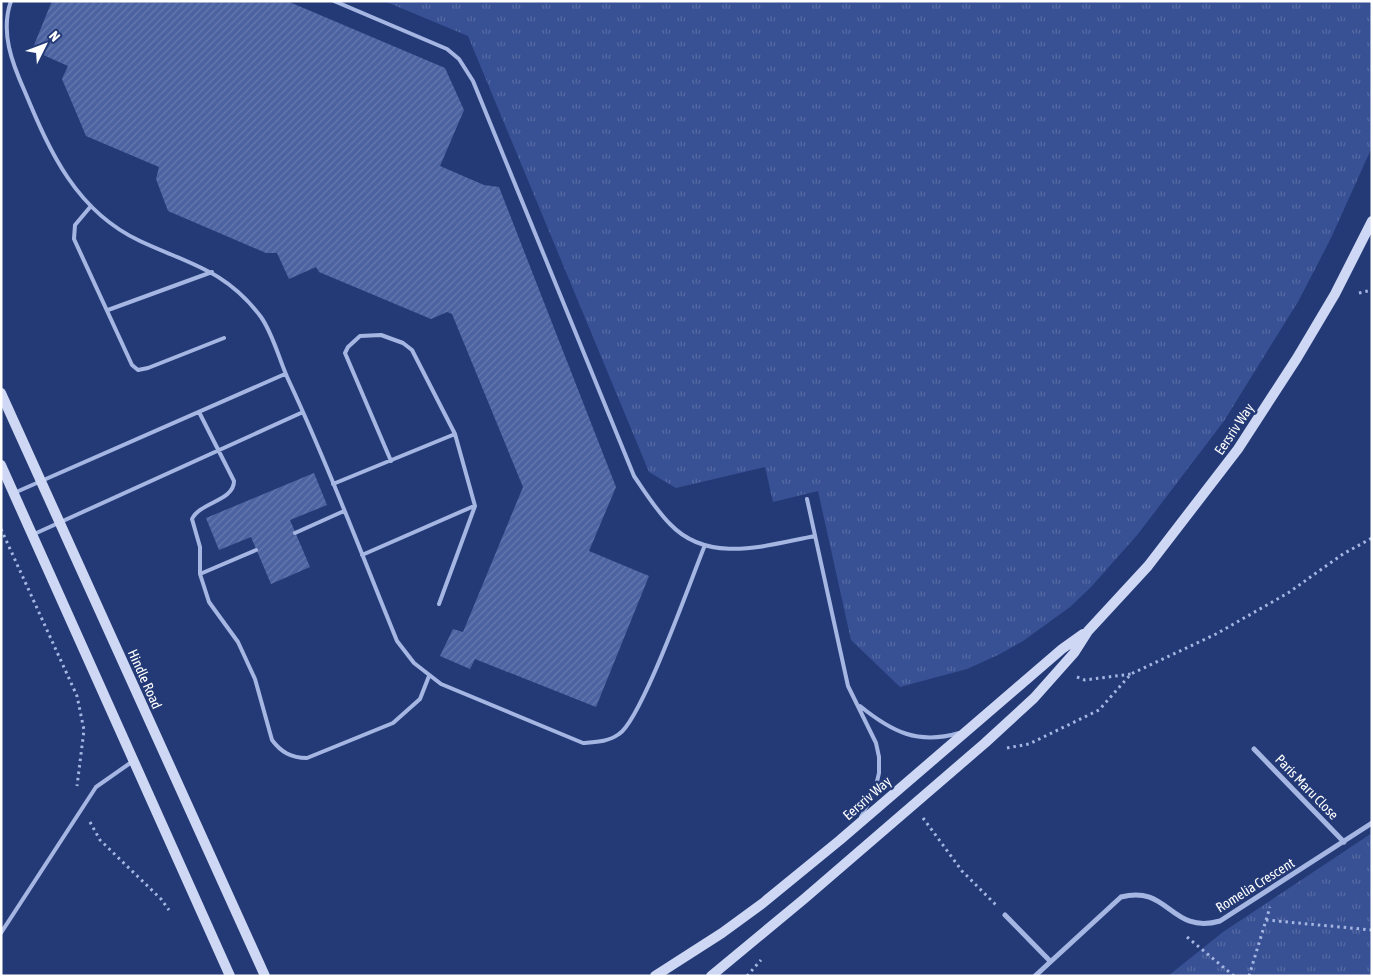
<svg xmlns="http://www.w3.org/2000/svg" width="1373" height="977" viewBox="0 0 1373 977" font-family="'Asap Condensed',sans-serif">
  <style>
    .grass { fill: url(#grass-tufts) }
    .building { fill: url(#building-hatch) }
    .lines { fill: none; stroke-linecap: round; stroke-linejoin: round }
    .path { stroke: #a5b6e3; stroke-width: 3; stroke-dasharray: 2.5 4; stroke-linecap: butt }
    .lane { stroke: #a5b6e3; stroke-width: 4 }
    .street { stroke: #a5b6e3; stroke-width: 5 }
    .secondary { stroke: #ced7f3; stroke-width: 10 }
    .labels { text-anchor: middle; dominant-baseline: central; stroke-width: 5; stroke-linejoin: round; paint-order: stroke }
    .street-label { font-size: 14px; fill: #fff; stroke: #243a77 }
  </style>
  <defs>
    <pattern id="grass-tufts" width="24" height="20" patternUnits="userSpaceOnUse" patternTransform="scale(1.25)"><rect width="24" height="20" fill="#385194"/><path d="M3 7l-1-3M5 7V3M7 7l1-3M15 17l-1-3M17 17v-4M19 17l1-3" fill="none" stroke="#566ba4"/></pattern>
    <pattern id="building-hatch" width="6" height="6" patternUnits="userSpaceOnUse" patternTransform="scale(1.25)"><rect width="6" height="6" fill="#4c63a1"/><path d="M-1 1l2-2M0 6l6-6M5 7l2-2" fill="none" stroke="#677aaf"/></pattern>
  </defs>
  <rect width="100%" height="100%" fill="#243a77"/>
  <path class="grass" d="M384,1h988v146l-41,91 -32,62 -75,121 -86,113 -47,53 -21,20 -47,34 -25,14 -31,14 -67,18 -49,-47 -33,-149 -45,11 -8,-35 -89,21 -27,-16 -181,-436z
    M1372,833v143h-204l55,-44z"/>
  <path class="building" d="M52,1h235l158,67 19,42 -24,56 44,19 15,2 117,300 -27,64 60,25 -53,131 -121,-48 -5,10 -30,-13 13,-27 10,3 60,-145 -71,-173 -5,-2 -16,7 -112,-47 -3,-5 -27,12 -12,-26h-11l-98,-42 -12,-32 3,-12 -73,-31 -24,-57 6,-13 -36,-16z
    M314,473l13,32 -37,15 20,47 -39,17 -20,-47 -32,13 -13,-32z"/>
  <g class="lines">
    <path class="path" d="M1359,293l13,-3
      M1,529l76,167 7,34 -7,56
      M1077,677l8,3 46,-6
      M1007,748l22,-4 70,-34 32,-36 85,-40 72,-41 55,-39 29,-16
      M923,818l39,53 34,34
      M90,822l10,18 61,59 8,11
      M1266,920l106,10
      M1187,937l47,39
      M747,976l14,-16
      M1249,976l21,-69"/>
    <path class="lane" d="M11,1c-11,31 1,62 14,91 25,60 51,119 115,149 49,23 86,29 121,76 12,17 18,42 27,62 40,85 73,174 109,262l17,22 27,21 142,59c13,-1 25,-1 36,-9 23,-15 72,-155 86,-189
      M334,1l113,48 12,10 14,22 161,395c11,16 22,34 36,48 39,41 97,21 145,12
      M91,206l-16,19 -1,14 58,126 6,5 10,-2 76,-30
      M108,310l104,-38
      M199,412l35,69c0,20 -34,21 -42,38l8,28v27l9,28 29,40 17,37 17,61c9,12 19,18 35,18l86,-35 27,-24 9,-23
      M391,461l-46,-108 3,-6 12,-11 21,-1 22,8 9,7 43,84 20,72 -36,98
      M333,484l122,-50
      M14,493l271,-119
      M807,499l41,187 28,57 3,14v16l-4,17 -14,27
      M295,533l49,-22
      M32,535l271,-123
      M362,555l112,-49
      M200,574l56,-24
      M860,706c32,26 58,39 99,27
      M1,933l95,-146 37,-26"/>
    <path class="street" d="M1254,749l90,93
      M1005,915l45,46
      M1035,976l86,-79c48,-13 49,38 99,24l152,-98"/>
    <path class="secondary" d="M1,393l264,583
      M1,465l229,511
      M655,976l67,-43 41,-30 77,-63 222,-191 21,-15
      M711,976l93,-77 181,-156 49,-45 40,-45 14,-22 60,-65 90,-117 59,-91 38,-64 37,-73"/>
  </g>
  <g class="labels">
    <g class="street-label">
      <text transform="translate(1234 429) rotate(-56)">Eersriv Way</text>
      <text transform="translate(145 679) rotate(66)">Hindle Road</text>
      <text transform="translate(1307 787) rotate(46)">Paris Maru Close</text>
      <text transform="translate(867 798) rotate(-41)">Eersriv Way</text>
      <text transform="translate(1255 885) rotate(-32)">Romelia Crescent</text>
    </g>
  </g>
  <rect width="1373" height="977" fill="none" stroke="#ffffff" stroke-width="5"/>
  <g transform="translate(45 45) rotate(48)" stroke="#243a77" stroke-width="4" paint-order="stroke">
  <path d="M0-4L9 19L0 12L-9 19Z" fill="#ffffff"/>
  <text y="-8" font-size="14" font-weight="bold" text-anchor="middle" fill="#ffffff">N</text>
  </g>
</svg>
